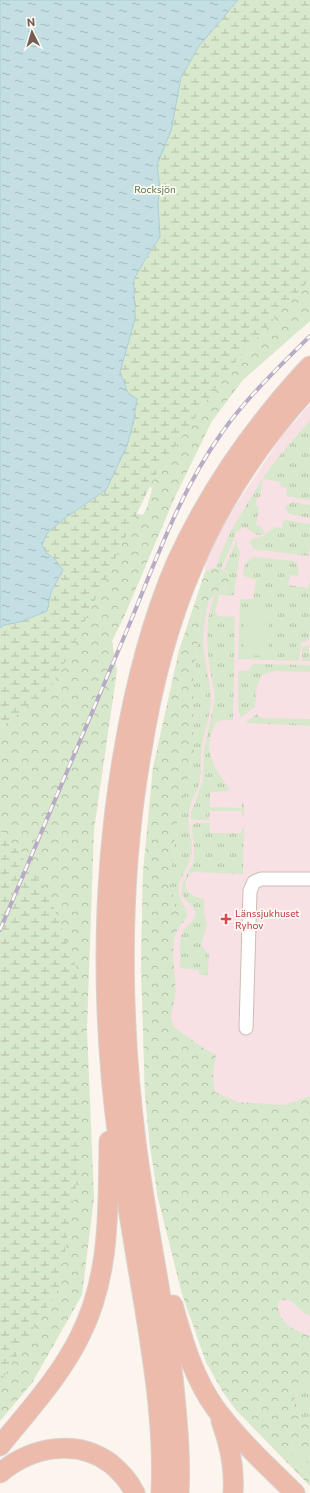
<svg xmlns="http://www.w3.org/2000/svg" width="310" height="1493" viewBox="0 0 310 1493" font-family="Commissioner,sans-serif">
  <style>
    .medical { fill: #f8e1e4 }
    .grass { fill: url(#grass-tufts) }
    .forest { fill: url(#forest-crowns) }
    .wetland { fill: url(#wetland-marsh) }
    .pitch { fill: #d8e8cc }
    .water { fill: url(#water-ripples); stroke: #aaced4 }
    .lines { fill: none; stroke-linecap: round; stroke-linejoin: round }
    .minor-casing { stroke: #ccbeb3; stroke-width: 15 }
    .highway-casing { stroke: #d8d2cf; stroke-width: 21 }
    .minor { stroke: #fff; stroke-width: 13 }
    .highway { stroke: #edbbac; stroke-width: 19 }
    .rail-casing { stroke: #b8abc5; stroke-width: 4 }
    .rail { stroke: #fdf9f3; stroke-width: 2.5; stroke-dasharray: 8; stroke-linecap: butt }
    .health-dot { fill: #e0444e; stroke: #fdf9f3; stroke-width: 1.5 }
    .labels { text-anchor: middle; dominant-baseline: central; stroke-width: 3.5; stroke-linejoin: round; paint-order: stroke }
    .park-label { font-size: 10px; fill: #59784b; stroke: #fdf9f3 }
    .health-label { font-size: 10px; fill: #be3a42; stroke: #fdf9f3; text-anchor: start }
  </style>
  <defs>
    <pattern id="grass-tufts" width="24" height="20" patternUnits="userSpaceOnUse"><rect width="24" height="20" fill="#d8e8cc"/><path d="M3 7l-1-3M5 7V3M7 7l1-3M15 17l-1-3M17 17v-4M19 17l1-3" fill="none" stroke="#b4bfa8"/></pattern>
    <pattern id="forest-crowns" width="20" height="18" patternUnits="userSpaceOnUse"><rect width="20" height="18" fill="#d8e8cc"/><path d="M2 6a3 3 0 1 1 6 0M12 15a3 3 0 1 1 6 0" fill="none" stroke="#b4bfa8"/></pattern>
    <pattern id="wetland-marsh" width="20" height="14" patternUnits="userSpaceOnUse"><rect width="20" height="14" fill="#d8e8cc"/><path d="M1 5h8M5 5V1M11 12h8M15 12V8" fill="none" stroke="#b4bfa8"/></pattern>
    <pattern id="water-ripples" width="26" height="14" patternUnits="userSpaceOnUse"><rect width="26" height="14" fill="#c3dfe3"/><path d="M2 4q2-2 4 0t4 0M15 11q2-2 4 0t4 0" fill="none" stroke="#a3b8bb"/></pattern>
  </defs>
  <rect width="100%" height="100%" fill="#fbf5ed"/>
  <path class="medical" d="M310,404v1082l-74,-76 -13,-18 -17,-30 -24,-68 -24,-96 -8,-52 -5,-51 -4,-131 2,-91 10,-105 26,-117 26,-79v-8l18,-40 59,-88z"/>
  <path class="grass" d="M310,420v80l-24,-4 1,-8 -6,-1 -1,-5 -17,-3 -3,18h-3l-1,9 3,1 -3,18 5,1 4,7c-10,6 -12,-3 -21,-6l-8,5c-9,29 -25,51 -30,82 -2,13 -4,26 -2,39 2,16 7,32 7,48 -1,18 -9,36 -10,54 -1,10 1,19 -2,30 -3,9 -10,18 -10,28 -2,12 3,24 3,36 -1,27 -25,29 -6,60l-10,2 -7,-24 7,-59 18,-76 -1,-71 11,-86 26,-63 33,-54 17,-23z
    M292,502l18,3v13l-21,-4c-3,-3 -4,-5 -2,-9z
    M286,520l24,4v23l-2,9 -55,-7 -3,-7 1,-3 10,-2 14,-10 7,1 1,-6z
    M237,539v7l3,5 -6,44h-15l-4,17 3,4 17,1 -2,103h-11l-5,2c-17,27 -3,45 13,68l-3,1 -17,1v15l32,1v-7l2,2v13l-2,1v-6h-32l-1,9h-17l-1,-2v-5l12,-33 1,-31 11,-50 -6,-37 -2,-21 1,-21 3,-14 4,-12 12,-8 1,-13 -4,-3z
    M255,557l39,4c5,5 5,8 4,15l-8,-1 -2,10 20,3 2,-10v54l-1,8 -8,3 -2,18 -61,-2 2,-59 2,-1h11l3,-19 -12,-4c-2,-9 3,-17 11,-19z
    M305,646h3l1,1 1,14h-8v-13z
    M253,664l57,1v7l-35,-1 -13,4 -5,11 -2,21 -14,10 -3,-6v-40h9z
    M257,714l2,3 4,1 47,1v7l-63,-3 -1,-1z
    M197,823h13v10h32v-6l2,1 -1,46 -49,-2 -4,2c-11,15 0,22 14,25v13l3,13 -6,20 8,10 -1,20h-9v-5l-19,-2c1,-11 -2,-27 3,-37 3,-5 10,-9 12,-14 3,-10 -11,-15 -13,-23 -2,-13 8,-21 11,-32 3,-12 -1,-24 -1,-37z
    M301,1386h7l2,2v30l-11,-1 -6,-6 3,-20z
    M291,1446l19,19v20l-20,-35z"/>
  <path class="forest" d="M310,1v320l-67,59 -31,41 -38,78 -50,118 -12,24 5,30 -23,159 -7,199 7,169 -12,97 -50,88 -32,38v-690l6,-8 26,-21 15,-91 77,-100 19,4 4,-8 5,-18 -25,-43 6,-22 4,-25 64,-74 -43,-123 2,-13 -3,-24 20,-60z
    M213,568c10,0 14,2 17,12l-3,5 -12,9 -13,14 -9,73 1,71 -18,76 -7,59 3,3 4,21 10,-2 2,7c-7,8 -12,14 -14,24 -3,19 3,38 1,57 -2,10 -7,21 -1,30l34,24 8,4 -3,19 2,18 22,10 48,3 25,-9v220l-4,-2 -18,-15 -10,2c-2,20 15,29 32,35v52l-2,-2h-7l-5,5 -3,20 6,6 11,1v47l-19,-19 -1,4 8,14 12,10v12l-74,-76 -13,-18 -17,-30 -24,-68 -24,-96 -8,-52 -5,-51 -4,-131 2,-91 10,-105 26,-117 26,-79z"/>
  <path class="wetland" d="M238,0h72v279l-81,90 -74,107 -89,184 -16,28 -44,35 -6,8v-103l4,-3 16,-3 27,-11 4,-19 12,-22 -9,-12 -8,-5 -4,-8 4,-12 19,-15 41,-28 21,-44 6,-22 4,-25 -9,-6 -8,-21 15,-53v-12l-1,-12v-16l26,-42 -2,-35 2,-13 -3,-24 14,-34 10,-54 18,-31z
    M0,828l48,64 30,80 1,193 -20,123 -59,95z"/>
  <path class="pitch" d="M244,608l25,1v47l-25,-1z"/>
  <path class="water" d="M0,0h238l-39,46 -18,31 -10,54 -14,34 3,24 -2,13 2,35 -12,18 -14,24v16l1,12v12l-15,53 8,21 9,6 -4,25 -6,22 -21,44 -41,28 -18,15 -5,12 4,8 8,5 9,12 -12,22 -4,19 -27,11 -16,3 -4,3z"/>
  <g class="lines">
    <defs>
      <path id="minor" d="M246,1028l4,-137 4,-9 7,-3h49"/>
      <path id="highway" d="M173,1305c10,36 21,74 43,104 23,31 52,58 79,84
        M221,1421c9,24 14,46 12,72
        M0,1446c28,-35 60,-69 80,-110 31,-61 28,-129 29,-195
        M0,1473c31,-26 76,-35 110,-10 10,8 19,18 25,30
        M161,1493c3,-63 -7,-127 -17,-189 -9,-53 -18,-105 -25,-158 -18,-131 -18,-261 4,-391 11,-66 27,-132 54,-194 34,-74 78,-136 133,-195
        M179,1493c2,-39 -2,-77 -6,-116 -10,-78 -27,-156 -37,-235 -16,-129 -17,-259 5,-387 10,-64 26,-129 52,-189 28,-66 69,-127 117,-179"/>
    </defs>
    <use href="#minor" class="minor-casing"/>
    <use href="#highway" class="highway-casing"/>
    <use href="#minor" class="minor"/>
    <use href="#highway" class="highway"/>
    <defs>
      <path id="rail" d="M0,930c42,-100 84,-200 127,-300 28,-67 52,-137 94,-196 25,-36 58,-67 89,-98"/>
    </defs>
    <use href="#rail" class="rail-casing"/>
    <use href="#rail" class="rail"/>
  </g>
  <path class="health-dot" d="M224 913h4v4h4v4h-4v4h-4v-4h-4v-4h4z"/>
  <g class="labels">
    <g class="park-label">
      <text x="155" y="189">Rocksjön</text>
    </g>
    <g class="health-label">
      <text x="235" y="913">Länssjukhuset<tspan x="235" dy="12">Ryhov</tspan></text>
    </g>
  </g>
  <g transform="translate(32 32) rotate(355)" stroke="#fdf9f3" stroke-width="3" paint-order="stroke">
  <path d="M0-3L7 15L0 10L-7 15Z" fill="#745d52"/>
  <text y="-6" font-size="11" font-weight="bold" text-anchor="middle" fill="#745d52">N</text>
  </g>
</svg>
